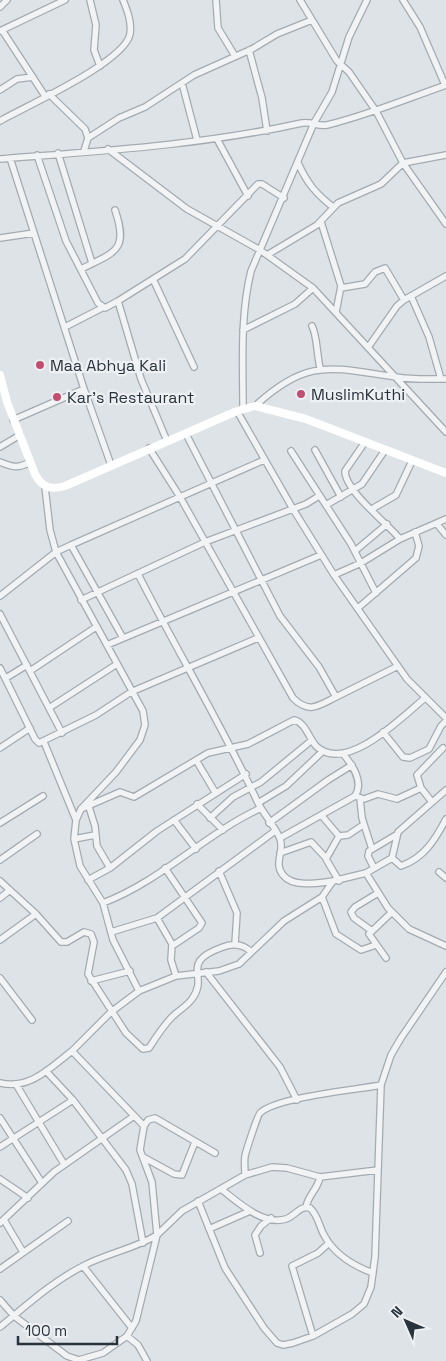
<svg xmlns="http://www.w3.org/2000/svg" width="446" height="1361" viewBox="0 0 446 1361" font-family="'Space Grotesk',sans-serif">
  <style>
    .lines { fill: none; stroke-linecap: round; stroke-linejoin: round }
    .minor-casing { stroke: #a4abb0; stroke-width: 8 }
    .minor { stroke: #f1f3f5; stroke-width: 5.5 }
    .secondary { stroke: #fff; stroke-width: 8 }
    .poi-dot { fill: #c24d70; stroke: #eef1f4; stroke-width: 2 }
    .labels { text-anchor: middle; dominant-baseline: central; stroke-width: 4.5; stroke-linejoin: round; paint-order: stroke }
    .poi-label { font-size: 16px; fill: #29333c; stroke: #eef1f4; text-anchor: start }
  </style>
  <rect width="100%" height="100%" fill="#dee3e7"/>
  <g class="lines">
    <defs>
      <path id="minor" d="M90,0l6,25 -2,25 6,16
        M216,0l2,28 17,28
        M300,0l37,61 12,11 27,39 27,52 43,61
        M403,0l17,27 25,58
        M0,7l7,-7
        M2,30l43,66
        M0,31l65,-31
        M249,50l13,48 5,33
        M182,83l15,57
        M0,90l17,-11 16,-2
        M49,94l36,35 3,9 -4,13
        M0,121c26,-15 125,-59 130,-87 2,-12 -3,-24 -7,-34
        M88,138l31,-20 26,-11 49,-32 58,-26 25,-15 35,-14
        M217,139l31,57
        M108,149l79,60 73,41 53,38 133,144
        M58,153l34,110
        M37,155l29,86 32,62 7,5 13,-7 23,78 26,62
        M10,158l74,231
        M0,159c101,-8 203,-14 302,-36 9,-2 16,4 25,2 41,-10 79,-26 119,-40
        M298,163c9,20 18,31 35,44
        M321,222l20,64 -5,26
        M0,238l34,-5
        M267,255l50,-30 21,-22 43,-19 22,-21 43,-8
        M81,269c34,-17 48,-18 34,-59
        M153,279l41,88
        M341,288l24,-4 10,-12 10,-4 19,32
        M411,296l18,41 12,42
        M118,301l67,-42 73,-75h4l22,14
        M312,326c5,9 5,29 8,42
        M65,327l37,-19
        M243,330l52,-26 18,-16
        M369,346l28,-40 7,-6 42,-24
        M255,406c53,-49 76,-38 141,-29 17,3 33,2 50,2
        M243,408c0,-46 -3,-92 8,-137l63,-148 18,-31 17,-55 18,-37
        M237,411l56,98 41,66 73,104 39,39
        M13,420l71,-31 27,76
        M365,442l-20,29c0,20 42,52 55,68
        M0,447l20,-12
        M149,448l31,49 113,201c16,16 25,8 43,-1l-17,-30 -39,-51 -94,-182
        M315,450l26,47
        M291,451l60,93 25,49
        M0,462c12,5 18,7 30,0
        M326,505l36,-21 23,-34
        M372,509l24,-14 16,-34
        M437,524l9,11
        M71,545l193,-85
        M355,551l32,-27
        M138,574c39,77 84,151 120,229 5,10 20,28 22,36 5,12 -7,24 3,36 10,13 36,8 50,6
        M334,575l27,-12 39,-24 46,-20
        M0,596l56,-44 -6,-22 -5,-43
        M81,600l124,-58 101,-38 13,-8
        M358,608l58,-50 3,-12 -4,-14
        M0,614l62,119
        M123,638l-52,-93 -15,7 87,159 2,14 -5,15 -24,32 -35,37 -5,11 -2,19 6,27 23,37 10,37 26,51
        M107,645l214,-90
        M0,668l35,71 4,4 57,-28 35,-23 127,-54
        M30,671l66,-44
        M6,678l21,-13
        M336,697l62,-31
        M49,708l68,-44
        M383,732l20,25 7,1 19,-9 12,-23 5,-5
        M44,742l32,78
        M0,748l30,-20
        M196,760l19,32
        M421,788l-4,-13 26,-27
        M355,796l9,3 14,-5 19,5 24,-11 11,14
        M360,798l2,20 10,31
        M258,803l28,-17 37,-35
        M197,804l26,26
        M89,807l6,19 2,20 13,22
        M81,809l39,-17 14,5 74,-44 40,-9 46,-24c11,2 15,18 22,26 30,29 87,-30 109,-48
        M322,816l17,20 -13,23 13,22
        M210,818l23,-21 28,-15 51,-42
        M174,820l22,29
        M0,823l43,-27
        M269,823l59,-43 24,-15
        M339,836l9,-1 15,-10
        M280,838l75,-42c9,-14 -2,-30 -11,-41
        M74,839l21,-4
        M280,853l31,-11 15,16
        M392,858l9,8c23,-8 34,-26 45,-47
        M0,860l37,-26
        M165,868l37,55 -3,5 -27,18
        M374,868l-6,-12 1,-5 27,-16
        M219,871l18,42 -2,31
        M439,872l7,6
        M366,873l26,-15 6,-26 48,-42
        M88,880l22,-12 47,-37 89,-57
        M0,881l36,33 25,28h6l17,-10 7,2 3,8 -6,32 38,59 17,16 6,-1c7,-11 14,-22 23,-31 6,-6 15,-11 20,-18 18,-24 -14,-36 31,-52 11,-4 20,-3 28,5
        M322,897l14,37 25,16 15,-5
        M0,898l10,-8
        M103,903c58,-22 102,-69 158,-95
        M157,918l15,26 -1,16 5,16
        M372,931l-18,-13 -3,-6 4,-5 23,-14
        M111,932l46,-14 118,-87
        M0,940l36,-26
        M386,958l-17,-24 23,-22
        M206,972l74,95 17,33
        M0,978l32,42
        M91,981l39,-10
        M46,1071l27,29 53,70 6,14 11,59
        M0,1083c30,7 50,-15 72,-32
        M17,1086l47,78
        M0,1118l42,65
        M144,1126l4,-6 7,-2 60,35
        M0,1147l73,-47
        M143,1157l31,17 8,1 13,-33
        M245,1175c0,-6 -1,-13 0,-19 1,-5 13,-42 15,-43 16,-16 96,-23 121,-28
        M0,1179l28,19
        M221,1189c17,13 42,37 65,30 9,-3 14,-14 24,-11 8,7 9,18 14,27 10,19 30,31 49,38
        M198,1201l27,67 39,60 13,15 6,2 10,-2 20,-7 39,-22 12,-10 7,-17 4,-30 6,-172 10,-30 10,-17 45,-66
        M306,1207c2,-12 12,-18 14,-30
        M4,1220l19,32
        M0,1223l54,-51 80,-56
        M209,1229l41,-18
        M260,1253l-5,-18 6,-9 10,-8
        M83,1266l49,62
        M0,1269l68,-48
        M0,1300l14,16 53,40 12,4 24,-7 24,-17 9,-15 21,-86 25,-24 63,-36 27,-8 15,1 33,9 58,-7
        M0,1327c27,-22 53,-46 85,-62 23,-12 49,-16 72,-30l-5,-53 -12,-32 4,-24 -72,-75 39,-39 28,-21 37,-15 43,-5 20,-7 45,-43 38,-24 11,-16 33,-8 22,35 21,21 37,17
        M127,1336l11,9 9,16
        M313,1336l-21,-70 26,-13 11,-10"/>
    </defs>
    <use href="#minor" class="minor-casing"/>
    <use href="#minor" class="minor"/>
    <path class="secondary" d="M0,375l7,27 28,72c7,14 16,16 30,12l172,-75 18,-5 51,13 140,54"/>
  </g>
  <g class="poi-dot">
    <circle cx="40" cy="365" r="5"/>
    <circle cx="301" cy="394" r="5"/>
    <circle cx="57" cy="397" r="5"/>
  </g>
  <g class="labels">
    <g class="poi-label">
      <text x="50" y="365">Maa Abhya Kali</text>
      <text x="311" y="394">MuslimKuthi</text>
      <text x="67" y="397">Kar's Restaurant</text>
    </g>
  </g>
  <g transform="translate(406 1321) rotate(315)" stroke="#eef1f4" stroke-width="4" paint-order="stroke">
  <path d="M0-4L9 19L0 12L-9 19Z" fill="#29333c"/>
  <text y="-8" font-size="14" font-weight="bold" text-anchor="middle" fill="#29333c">N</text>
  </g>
  <path d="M18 1336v8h99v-8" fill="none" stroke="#29333c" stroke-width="2.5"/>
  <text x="25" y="1336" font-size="15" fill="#29333c" stroke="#eef1f4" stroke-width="4" paint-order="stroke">100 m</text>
</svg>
